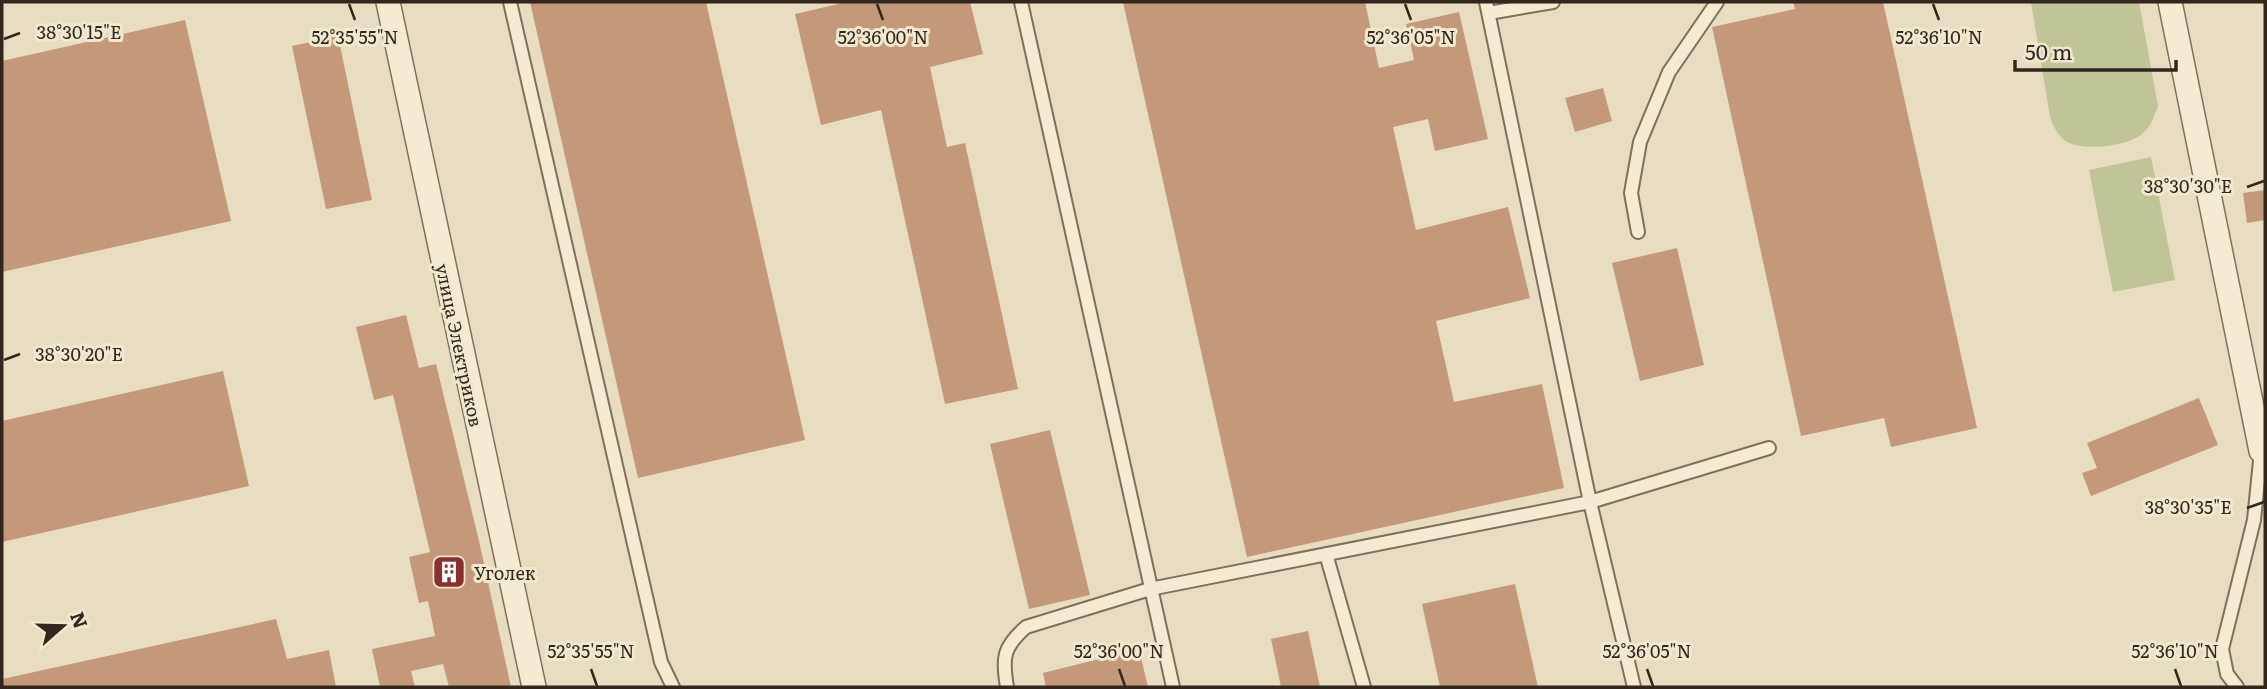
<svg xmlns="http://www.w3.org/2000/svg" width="2267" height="689" viewBox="0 0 2267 689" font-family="Literata,serif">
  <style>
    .green { fill: #bfc596 }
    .building { fill: #c3997a }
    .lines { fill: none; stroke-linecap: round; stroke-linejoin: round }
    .lane-casing { stroke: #806f5a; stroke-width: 16 }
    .street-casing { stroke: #806f5a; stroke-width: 26 }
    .lane { stroke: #f5ebd3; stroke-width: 12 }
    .street { stroke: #f5ebd3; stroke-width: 23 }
    .ticks { fill: none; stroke: #31271d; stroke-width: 2.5 }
    .labels { text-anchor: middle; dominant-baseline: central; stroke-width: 6; stroke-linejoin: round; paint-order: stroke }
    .street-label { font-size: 18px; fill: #31271d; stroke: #f1e8d0 }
    .poi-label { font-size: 18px; fill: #31271d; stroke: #f1e8d0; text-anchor: start }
    .ticks-label { font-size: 18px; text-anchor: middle; fill: #31271d; stroke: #f1e8d0; stroke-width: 6; stroke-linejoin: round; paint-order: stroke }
  </style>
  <rect width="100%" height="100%" fill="#e9ddc1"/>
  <path class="green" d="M2031,2h108l19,104c-4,10 -7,21 -16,28 -15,13 -62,18 -78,6 -7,-6 -11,-15 -14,-23z
    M2151,157l24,123 -62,12 -24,-122z"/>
  <path class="building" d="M530,2h176l99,438 -167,38z
    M847,2h123l13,52 -53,13 17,80 18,-4 53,246 -73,15 -64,-294 -60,15 -26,-111z
    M1123,2h242l14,66 35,-8 -8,-36 53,-12 29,127 -53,12 -7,-32 -35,8 23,103 92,-23 22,91 -94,23 18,81 88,-18 22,104 -317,69z
    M1793,2h90l94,426 -86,19 -7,-29 -83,18 -89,-409 83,-18z
    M185,20l46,201 -229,51v-211z
    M338,36l34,164 -46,9 -34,-163z
    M1603,88l9,33 -37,11 -10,-34z
    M2265,190v30l-18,3 -4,-30z
    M1677,248l27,117 -64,16 -28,-118z
    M406,315l13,53 17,-4 43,177 32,146h-62l-6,-23 -32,7 4,16h-35l-8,-38 63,-13 -7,-35 -9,2 -10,-46 21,-5 -37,-157 -19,5 -18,-73z
    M223,371l26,115 -247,56v-121z
    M2199,398l19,47 -127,51 -9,-23 15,-5 -10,-25z
    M1050,430l40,165 -61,14 -39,-165z
    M1515,584l23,103h-98l-18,-83z
    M276,619l11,40 42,-9 7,37h-334v-8z
    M1308,631l12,56h-39l-10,-48z
    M1139,649l9,38h-102l-3,-14z"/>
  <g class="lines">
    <defs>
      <path id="lane" d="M510,2l151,660 12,25
        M1021,2l152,685
        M1486,2l104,500 44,185
        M1489,13l64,-11
        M1638,232l-7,-39 9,-51 29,-70 48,-70
        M1326,554l38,133
        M1007,687c-5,-29 -4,-40 19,-60l124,-38 440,-87 179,-54
        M2237,687l-10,-13 -5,-25 32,-129 7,-69"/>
      <path id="street" d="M388,2l146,685
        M2170,2l91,449"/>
    </defs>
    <use href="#lane" class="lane-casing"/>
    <use href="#street" class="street-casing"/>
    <use href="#lane" class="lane"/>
    <use href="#street" class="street"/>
  </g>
  <path class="ticks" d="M349,4l6,16M877,4l6,16M1405,4l6,16M1933,4l6,16M4,39l16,-6M2247,187l17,-6M4,360l16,-6M2247,508l17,-6M591,669l6,17M1119,669l6,17M1647,669l6,17M2175,669l6,17"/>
  <defs>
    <symbol id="building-square" viewBox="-11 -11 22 22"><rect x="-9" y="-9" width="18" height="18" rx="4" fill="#893130" stroke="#f1e8d0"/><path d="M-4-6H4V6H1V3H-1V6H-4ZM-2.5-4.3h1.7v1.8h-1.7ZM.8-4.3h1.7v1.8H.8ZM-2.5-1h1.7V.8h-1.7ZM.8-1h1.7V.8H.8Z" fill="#fff"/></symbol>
  </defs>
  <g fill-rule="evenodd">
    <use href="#building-square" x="430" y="553" width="38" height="38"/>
  </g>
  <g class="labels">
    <g class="street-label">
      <text transform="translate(460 345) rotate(78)">улица Электриков</text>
    </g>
    <g class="poi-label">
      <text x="474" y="572">Уголек</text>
    </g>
  </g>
  <g class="ticks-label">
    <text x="79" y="39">38°30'15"E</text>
    <text x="355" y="44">52°35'55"N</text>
    <text x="1939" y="44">52°36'10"N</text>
    <text x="883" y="44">52°36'00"N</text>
    <text x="1411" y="44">52°36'05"N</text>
    <text x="2188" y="193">38°30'30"E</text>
    <text x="79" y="361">38°30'20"E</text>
    <text x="2188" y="514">38°30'35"E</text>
    <text x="591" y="658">52°35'55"N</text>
    <text x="1119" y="658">52°36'00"N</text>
    <text x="1647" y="658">52°36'05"N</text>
    <text x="2175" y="658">52°36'10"N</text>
  </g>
  <rect width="2267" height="689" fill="none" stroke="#31271d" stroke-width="7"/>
  <g transform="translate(63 626) rotate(70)" stroke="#f1e8d0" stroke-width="5" paint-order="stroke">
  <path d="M0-5L12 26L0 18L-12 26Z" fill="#31271d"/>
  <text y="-10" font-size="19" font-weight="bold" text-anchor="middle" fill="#31271d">N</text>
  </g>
  <path d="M2015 60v10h161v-10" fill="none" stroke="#31271d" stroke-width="3.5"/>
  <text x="2025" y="60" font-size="21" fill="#31271d" stroke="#f1e8d0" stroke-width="5" paint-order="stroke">50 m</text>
</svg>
